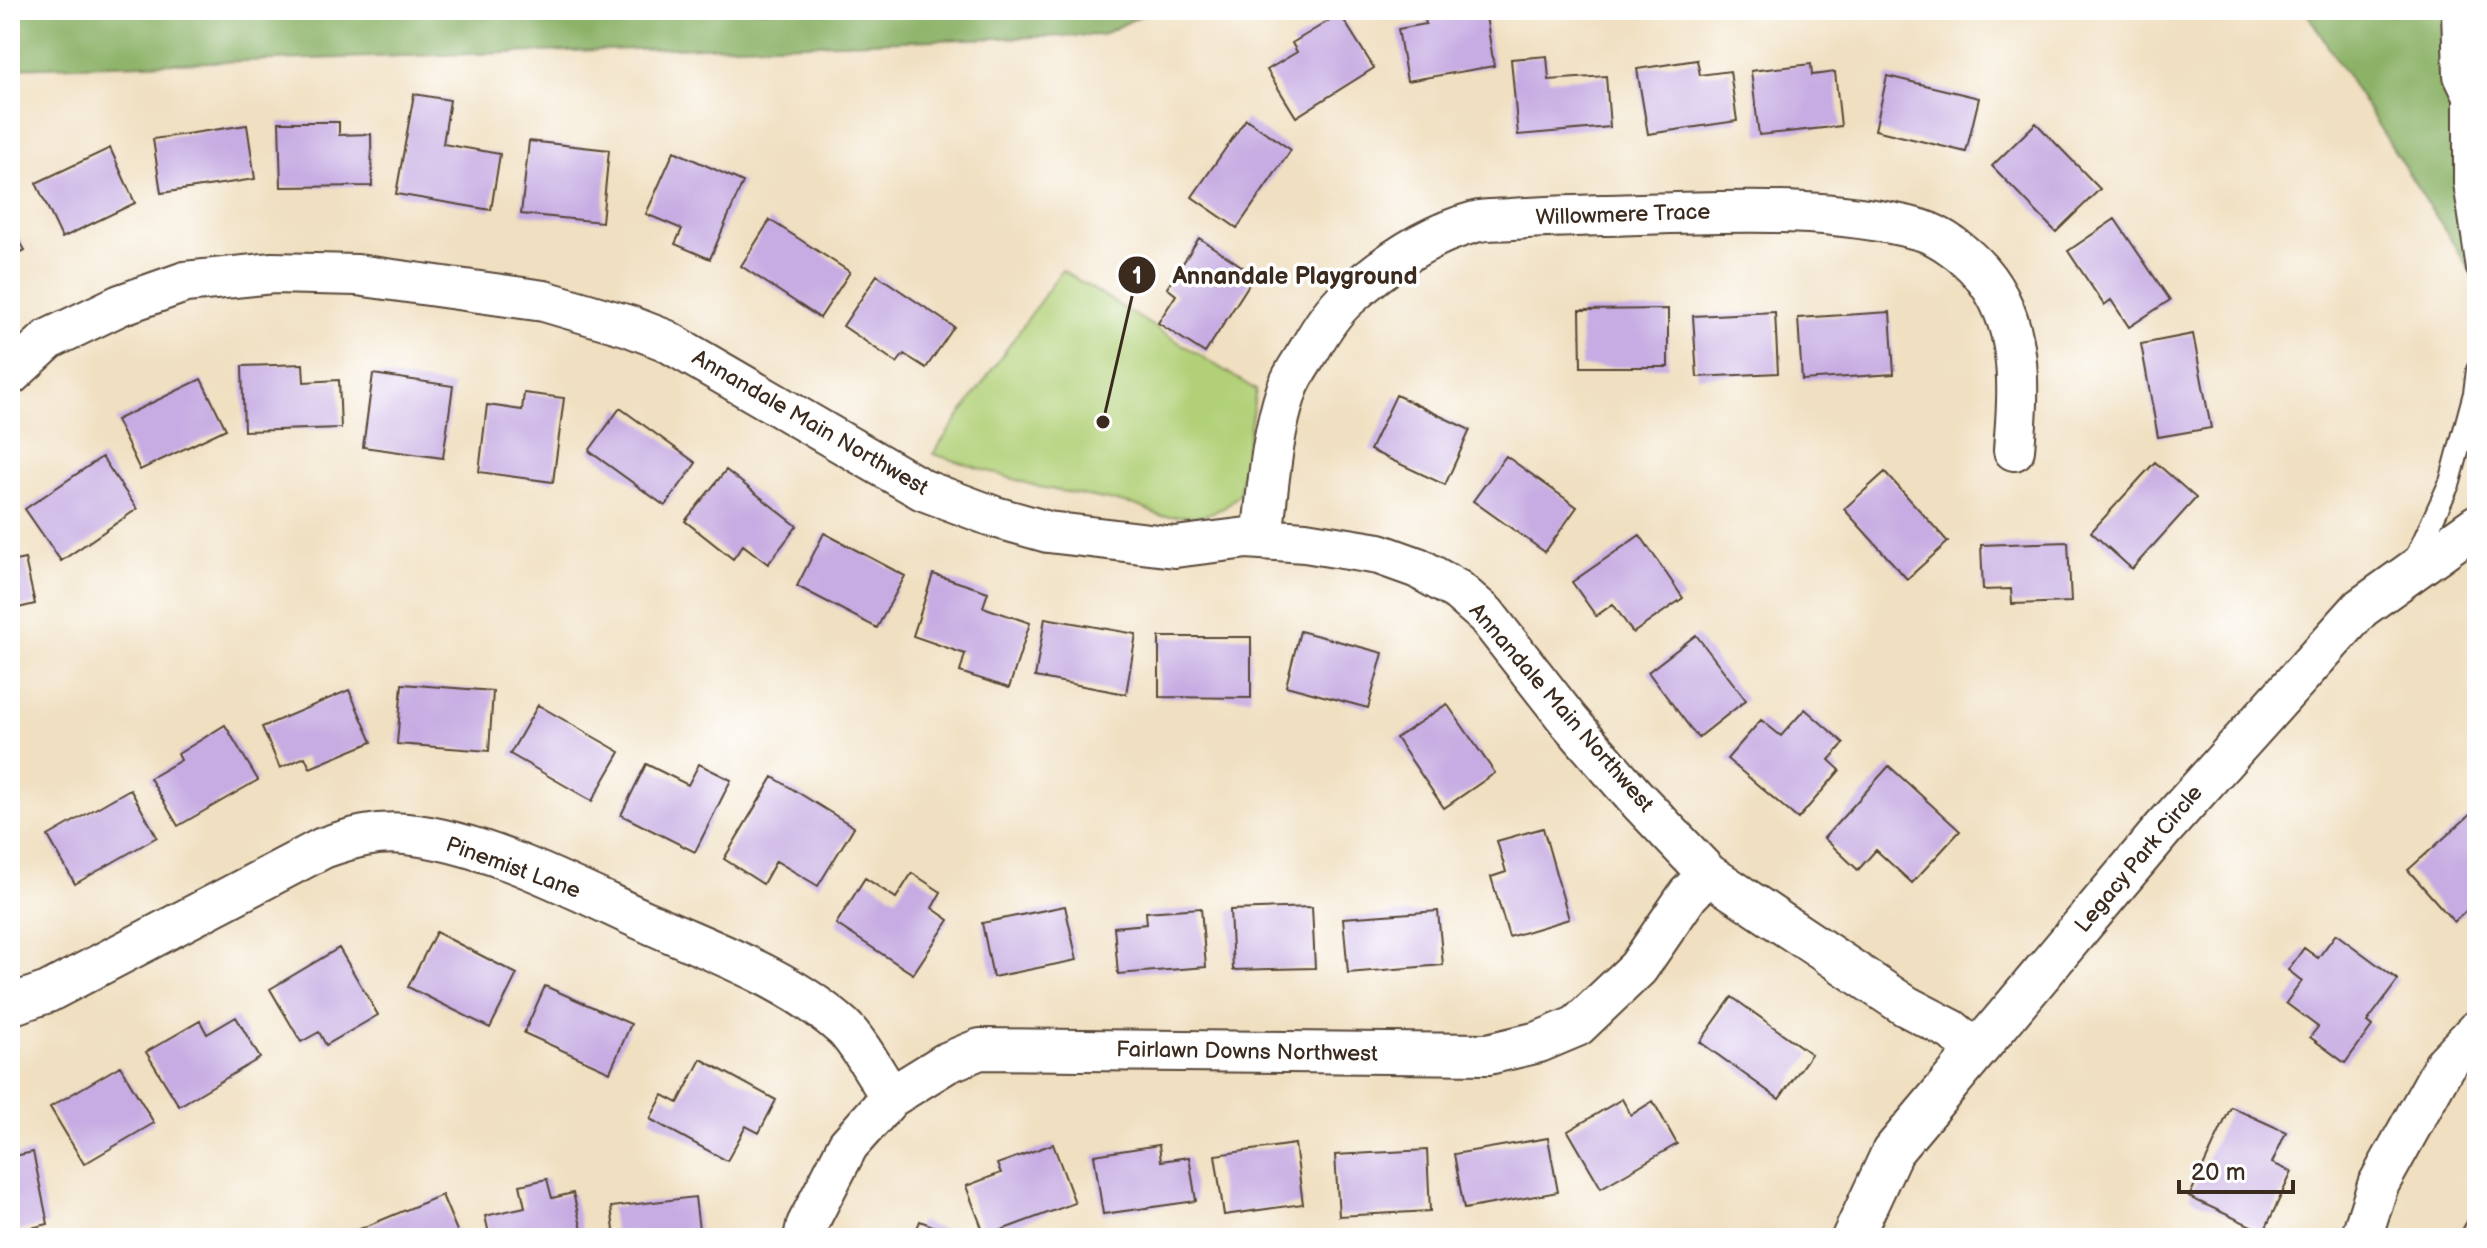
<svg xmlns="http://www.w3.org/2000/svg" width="2487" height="1248" viewBox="0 0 2487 1248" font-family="'Balsamiq Sans',sans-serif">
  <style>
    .green { fill: #b1d077; stroke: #767d4a; stroke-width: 2 }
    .forest { fill: #8cb268; stroke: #646e43; stroke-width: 2 }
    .building { fill: #c6ace2 }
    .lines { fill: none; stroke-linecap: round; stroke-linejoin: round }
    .service-casing { stroke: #564536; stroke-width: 24 }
    .minor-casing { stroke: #564536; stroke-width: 44 }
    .service { stroke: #fff; stroke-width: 20 }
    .minor { stroke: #fff; stroke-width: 40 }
    .labels { text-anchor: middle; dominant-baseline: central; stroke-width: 7; stroke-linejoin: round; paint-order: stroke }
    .street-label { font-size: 22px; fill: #3b2a1e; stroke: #fff }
    .leader { fill: none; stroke: #3b2a1e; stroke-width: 3 }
    .callout-dot { fill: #3b2a1e; stroke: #fff; stroke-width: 3 }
    .mark-label { font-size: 24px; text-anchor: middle; font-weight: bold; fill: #fff }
    .callout-label { font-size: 24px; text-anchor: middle; font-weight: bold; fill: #3b2a1e; stroke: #fff; stroke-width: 7; stroke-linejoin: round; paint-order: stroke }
  </style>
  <rect width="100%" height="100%" fill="#fff"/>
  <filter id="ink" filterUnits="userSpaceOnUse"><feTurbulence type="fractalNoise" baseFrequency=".0125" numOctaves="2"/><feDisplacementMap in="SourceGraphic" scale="16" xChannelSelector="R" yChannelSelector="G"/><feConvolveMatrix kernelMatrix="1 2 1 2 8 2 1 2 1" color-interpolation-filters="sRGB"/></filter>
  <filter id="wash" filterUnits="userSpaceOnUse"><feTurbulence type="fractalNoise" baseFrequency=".006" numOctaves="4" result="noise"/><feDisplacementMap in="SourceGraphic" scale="32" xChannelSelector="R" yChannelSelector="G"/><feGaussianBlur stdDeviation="1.8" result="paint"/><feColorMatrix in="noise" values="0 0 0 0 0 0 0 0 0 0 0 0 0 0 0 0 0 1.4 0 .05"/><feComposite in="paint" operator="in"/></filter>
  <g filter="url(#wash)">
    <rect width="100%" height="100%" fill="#f0dfc0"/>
    <path class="green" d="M1062,270l194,120 -17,104 -15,14 -22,8h-41l-26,-11 -96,-18 -106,-33z"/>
    <path class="forest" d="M10,10h1142l-50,25 -1092,33z
      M2305,10h172v271z"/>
    <g id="blocks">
      <path class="building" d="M1423,10h36v4l26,-4 9,56 -87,15 -9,-52 28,-5z
        M1340,14l34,54 -78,49 -29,-47 30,-18 -5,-9z
        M1547,56l2,24 57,-4 4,51 -92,8 -7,-76z
        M1697,60l3,15 30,-4 7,50 -89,13 -11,-65z
        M1811,64l1,11 23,-3 6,54 -82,9 -8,-64z
        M1887,76l92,22 -13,54 -91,-22z
        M414,94l36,6 -7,44 57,10 -9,56 -95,-16z
        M1246,119l45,31 -54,78 -45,-31z
        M279,122h60v13l32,-1 1,52 -91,1z
        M2036,123l64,66 -44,43 -64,-66z
        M247,125l8,54 -94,14 -8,-54z
        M529,141l80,9 -7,72 -81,-8z
        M110,148l25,55 -73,35 -26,-55z
        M674,151l69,31 -33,77 -35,-15 7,-15 -36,-15z
        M2115,219l55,81 -41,27 -18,-27 -7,5 -36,-54z
        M770,220l80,52 -30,46 -79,-52z
        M10,225l15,25 -15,8z
        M1199,238l56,37 -50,78 -47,-30 18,-28 -9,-7z
        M877,275l77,52 -28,41 -22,-14 -7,9 -54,-37z
        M1668,309v58h-87l-1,-57z
        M1775,312l3,61 -81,4 -4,-61z
        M1890,312l4,62 -92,6 -4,-62z
        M2193,334l18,94 -53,9 -17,-93z
        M303,364l1,18 35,-2 2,48 -97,3 -2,-65z
        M373,374l80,12 -10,72 -80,-11z
        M201,379l25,50 -86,41 -24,-50z
        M524,393l40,5 -11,84 -74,-10 8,-67 35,5z
        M1396,395l74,35 -25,55 -75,-35z
        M620,408l76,55 -31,43 -76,-55z
        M1506,456l71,51 -32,45 -72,-51z
        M102,457l35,52 -76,52 -36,-52z
        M2155,462l41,36 -64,71 -41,-37z
        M726,470l71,56 -29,38 -25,-19 -10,14 -48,-38z
        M1885,472l63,70 -41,37 -63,-70z
        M824,533l81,43 -28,52 -80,-42z
        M1640,535l43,63 -50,35 -20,-29 -17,12 -24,-34z
        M2068,542l3,60 -59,2 -1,-15 -28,1 -2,-45z
        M25,559l10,45 -25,6v-48z
        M933,574l55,18 -5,15 47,16 -21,65 -49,-16 5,-18 -52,-18z
        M1045,618l91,16 -10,60 -91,-17z
        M1300,631l83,22 -15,55 -82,-22z
        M1696,635l50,65 -48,38 -50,-66z
        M1159,637h92v61l-92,-1z
        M402,684l91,7 -4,60 -92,-7z
        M349,690l23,52 -62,26 -5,-11 -25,11 -18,-41z
        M1447,704l48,69 -51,35 -48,-70z
        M538,705l82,47 -28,49 -82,-47z
        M1805,709l39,34 -15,17 11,10 -42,49 -71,-60 34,-39 20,16z
        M225,725l33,55 -80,46 -28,-48 31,-18 -3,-6z
        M646,764l42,21 11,-21 32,16 -36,72 -74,-37z
        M1889,766l71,65 -48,52 -36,-33 -18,20 -34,-32z
        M773,777l81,50 -36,59 -42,-25 -13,23 -39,-25z
        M130,789l27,48 -82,47 -27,-48z
        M2472,813l5,6v82l-23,21 -46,-52z
        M1543,828l26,91 -60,18 -18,-60 15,-5 -9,-31z
        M912,873l29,19 -9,16 17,12 -36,54 -77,-50 29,-46 31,20z
        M1065,906l12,54 -84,17 -11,-54z
        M1312,907l3,61 -82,2 -3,-60z
        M1201,908l5,59 -88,7 -4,-47 33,-3 -1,-12z
        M1438,911l5,54 -95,8 -5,-55z
        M436,932l81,42 -27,54 -82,-41z
        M2336,934l62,46 -31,42 5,4 -27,37 -35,-26 8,-10 -32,-24 16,-22 -14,-11 16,-22 14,10z
        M339,948l39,67 -52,30 -7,-13 -18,10 -31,-53z
        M545,986l86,38 -21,48 -86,-39z
        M1732,997l79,57 -32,45 -79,-57z
        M236,1017l24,41 -81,48 -33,-54 54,-31 7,13z
        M701,1059l75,41 -17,33 -13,-7 -19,35 -77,-42 13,-24 15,8z
        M120,1066l34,57 -70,41 -34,-57z
        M1622,1099l9,16 22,-14 24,43 -76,44 -33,-57z
        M2231,1107l55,25 -14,31 20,9 -28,60 -75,-35z
        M1548,1138l10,54 -94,17 -10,-55z
        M1053,1144l22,59 -90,33 -19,-50 35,-13 -4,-9z
        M1295,1144l8,60 -79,11 -9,-60z
        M1159,1145l2,16 28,-4 7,44 -93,13 -9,-59z
        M1427,1150l3,61 -91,5 -4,-61z
        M33,1152l15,72 -38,9v-76z
        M547,1179l5,19 21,-5 11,45h-94l-5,-22 40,-9 -5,-22z
        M442,1195l18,43h-108l-2,-5z
        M695,1197l5,41h-85l-4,-31z
        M2477,1205v33h-20z
        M920,1221l43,17h-50z"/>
    </g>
  </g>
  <g filter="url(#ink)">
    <use href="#blocks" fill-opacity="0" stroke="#564536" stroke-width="2"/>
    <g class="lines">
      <defs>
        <path id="service" d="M2464,91v92l13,86
          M2413,563l37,-81 24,-89 3,-23"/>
        <path id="minor" d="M2462,10l2,65 13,27
          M10,375l39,-36 71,-34 65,-23 88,-9 84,2 187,26 85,25 36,14 258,150 72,27 53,15 127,15 72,-9 58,4 74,12 39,14 39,22 29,25 83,106 65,75 74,78 198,132 46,24 25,21
          M1262,539c6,-50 9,-102 25,-149 5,-15 16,-29 24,-43 9,-16 21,-35 35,-48 37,-34 80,-64 129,-77 11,-3 24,-2 36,-3 30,-2 60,-3 91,-4 104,-2 218,-12 319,15 21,6 45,25 59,41 44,51 39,117 34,179
          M10,1005l38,-13 275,-144c28,-10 54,-17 83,-14 78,7 169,55 239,87 68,31 142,56 198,106 16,15 35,51 48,70
          M804,1238l3,-13 41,-80 43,-48 55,-34 34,-14 508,5 51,-12 38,-16 61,-58 50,-73 20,-21
          M1852,1238l40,-86 271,-323 198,-221 116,-83
          M2361,1238l17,-53 67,-121 32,-34"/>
      </defs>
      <use href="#service" class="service-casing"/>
      <use href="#minor" class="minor-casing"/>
      <use href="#service" class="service"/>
      <use href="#minor" class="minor"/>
    </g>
  </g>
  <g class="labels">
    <g class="street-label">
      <text transform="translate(1623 215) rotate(-2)">Willowmere Trace</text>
      <text transform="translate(810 423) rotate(30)">Annandale Main Northwest</text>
      <text transform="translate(1561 708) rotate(49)">Annandale Main Northwest</text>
      <text transform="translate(2139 859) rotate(-50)">Legacy Park Circle</text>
      <text transform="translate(513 868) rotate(20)">Pinemist Lane</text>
      <text transform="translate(1247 1052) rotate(1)">Fairlawn Downs Northwest</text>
    </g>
  </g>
  <path class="leader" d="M1103 422L1137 275"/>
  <g class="callout-dot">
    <circle cx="1103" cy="422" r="8"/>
    <circle cx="1137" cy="275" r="20"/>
  </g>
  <g class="mark-label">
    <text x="1137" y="284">1</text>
  </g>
  <g class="callout-label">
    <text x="1295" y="284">Annandale Playground</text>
  </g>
  <rect width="2487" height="1248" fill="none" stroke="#fff" stroke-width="40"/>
  <path d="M2179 1180v12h114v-12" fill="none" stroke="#3b2a1e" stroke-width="4"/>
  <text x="2191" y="1180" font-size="24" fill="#3b2a1e" stroke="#ffffff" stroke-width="6" paint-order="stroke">20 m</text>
</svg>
